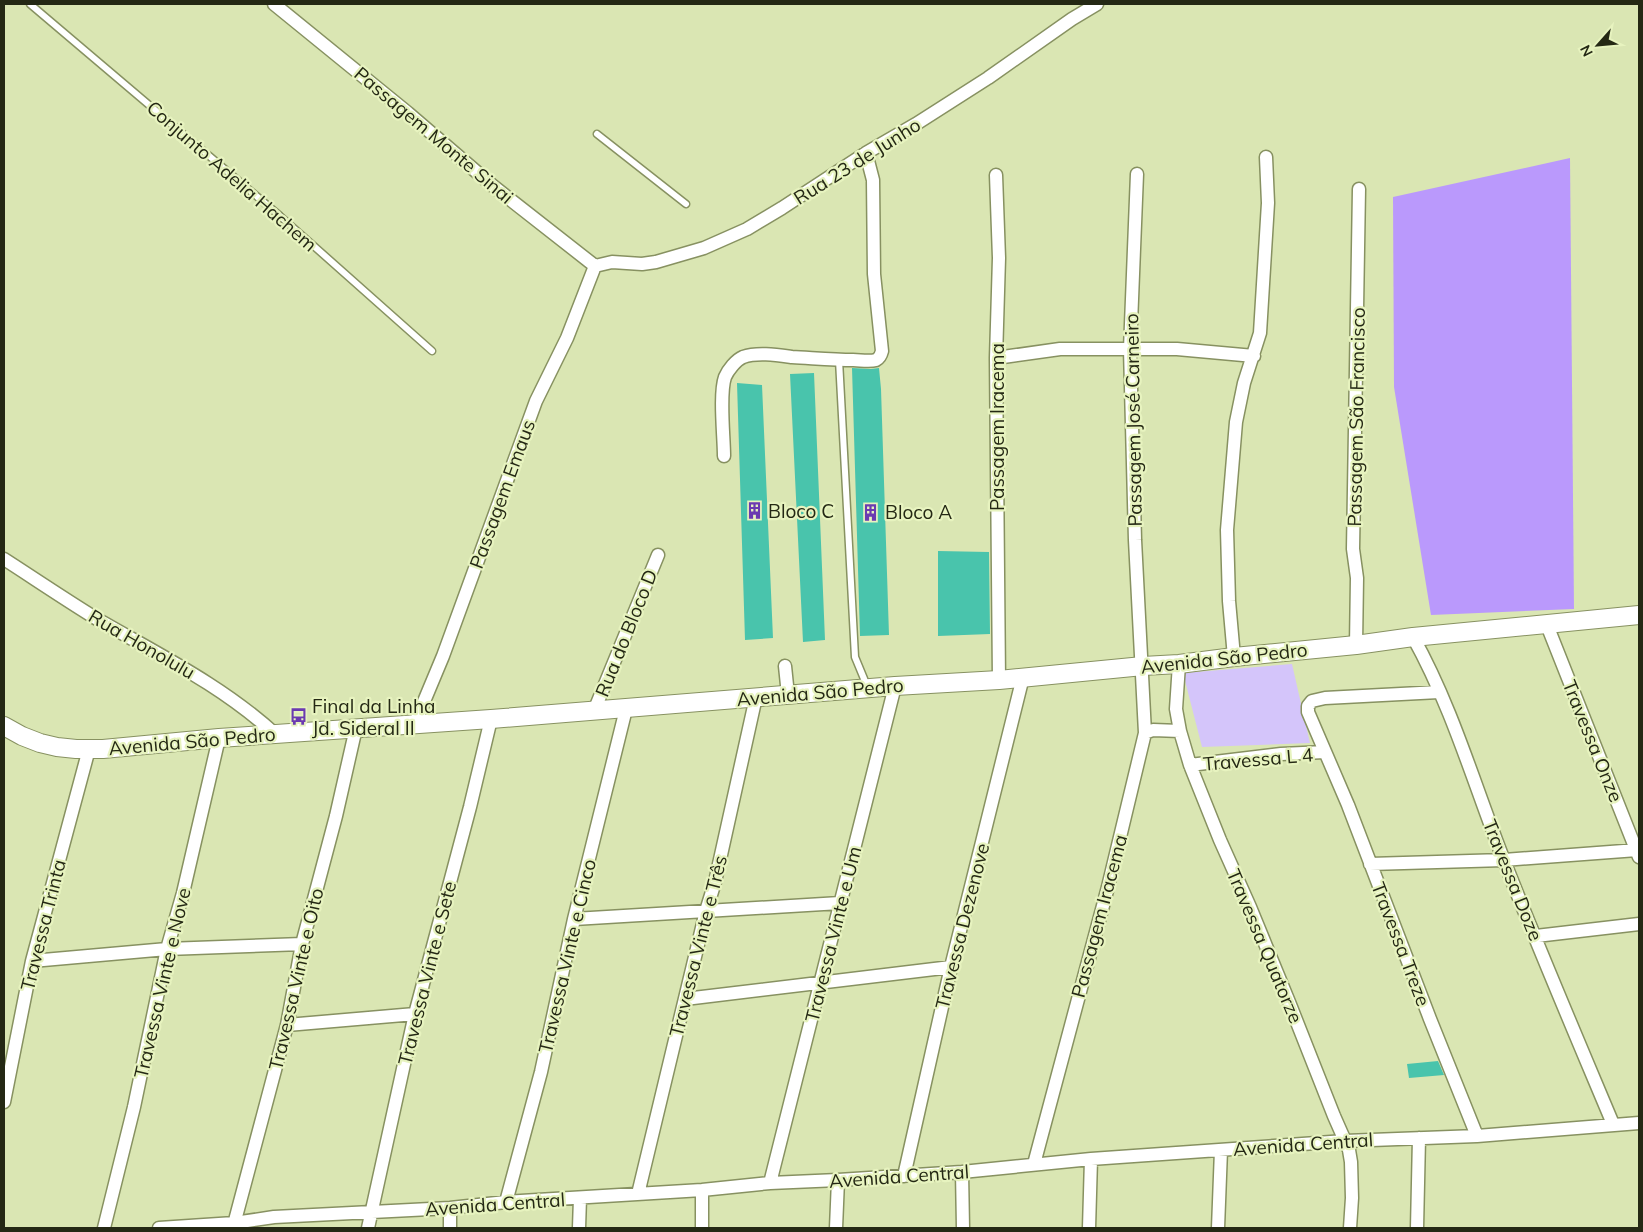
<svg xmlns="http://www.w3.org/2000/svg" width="1643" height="1232" viewBox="0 0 1643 1232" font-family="Mulish,sans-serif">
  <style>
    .green { fill: #d4c5fa }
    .forest { fill: #ba99fc }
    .building { fill: #49c4ac }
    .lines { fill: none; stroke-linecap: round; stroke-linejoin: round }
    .lane-casing { stroke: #879161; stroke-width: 9 }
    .street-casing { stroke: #879161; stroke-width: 15 }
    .secondary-casing { stroke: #879161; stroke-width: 20 }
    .lane { stroke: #fff; stroke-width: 6 }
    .street { stroke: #fff; stroke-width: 12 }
    .secondary { stroke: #fff; stroke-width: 18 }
    .labels { text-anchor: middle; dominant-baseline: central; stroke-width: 4.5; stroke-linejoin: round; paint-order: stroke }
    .street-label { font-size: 19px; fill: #242814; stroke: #e7f3bf }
    .poi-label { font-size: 19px; fill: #242814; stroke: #e7f3bf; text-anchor: start }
  </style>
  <rect width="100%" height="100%" fill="#dae6b3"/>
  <path class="green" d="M1292,664l18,79 -108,4 -19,-74z"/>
  <path class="forest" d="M1570,158l4,451 -143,6 -37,-228 -1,-190z"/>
  <path class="building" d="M852,368l19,1 8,-1 2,21 8,246 -29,1z
    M814,373l11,267 -22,2 -13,-268z
    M737,383l25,2 11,253 -28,2z
    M938,551l51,1 1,82 -52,2z
    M1438,1061l6,14 -35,3 -2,-14z"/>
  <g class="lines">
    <defs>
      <path id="lane" d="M30,4l250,212 152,135
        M597,134l89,70
        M839,360l16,297 12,29"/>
      <path id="street" d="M274,4l134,109 85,73 102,80
        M996,175l3,83 -3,100 3,322
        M595,266l17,-4 30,2 14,-2 48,-14 43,-19 35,-21 84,-55 50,-29 72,-46 84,-59 25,-15
        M996,358l64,-9h117l77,7
        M724,456c0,-19 -5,-62 1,-79 3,-7 11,-17 18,-20 14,-5 34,-2 49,0 20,1 41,3 61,3 7,0 16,2 23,0 4,-2 5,-5 6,-9l-8,-77 -1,-94 -7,-27
        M4,559c31,20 62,41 93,60 62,36 126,67 179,116
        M1547,625l92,232
        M1413,637c39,70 61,147 90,221 35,89 73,178 110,266
        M1356,645l1,-67 -4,-29 6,-360
        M1234,657l-5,-56 -2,-71 9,-108 8,-39 16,-50 8,-130 -2,-46
        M1179,664l-3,45 4,22 10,34 30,75 30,67 39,95 45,114 15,34 2,12 1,36 -2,30
        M785,666l3,29
        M1439,692l-114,6 -13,3 -4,5v6l40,93 82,214 47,117
        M594,711l64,-156
        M415,723l28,-67 93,-255 31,-63 28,-72
        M1145,733l8,-3 27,1
        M1190,765l91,-11 44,-2
        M1370,864l134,-4 133,-10
        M574,919l266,-16
        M1536,936l103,-12
        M32,961l135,-12 135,-5
        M685,999l266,-32
        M287,1025l128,-11
        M4,1102l28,-141 57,-212
        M1034,1164l74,-277 37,-154 -10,-193 -5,-191 7,-175
        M962,1172l1,56
        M904,1176l47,-209 72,-290
        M770,1183l125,-497
        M638,1194l68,-283 9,-29 41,-185
        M506,1202l35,-130 33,-153 52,-210
        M104,1228l30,-121 33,-158 16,-56 36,-155
        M159,1228l75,-5 40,-6 176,-9 56,-6 196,-12 68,-7 68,-3 124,-8 129,-13 254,-18 132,-5 162,-13
        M233,1228l54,-203 15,-81 34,-128 20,-88
        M368,1228l47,-214 55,-207 21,-88
        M450,1228v-20
        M579,1228l1,-30
        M702,1228v-38
        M836,1228l2,-48
        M1089,1228l2,-69
        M1218,1228l3,-78
        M1417,1228l2,-90"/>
      <path id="secondary" d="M4,726l18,10 18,7 17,4 19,2h27l116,-11 272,-19 404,-33 104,-6 144,-14 36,-2 55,-7 122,-12 57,-8 226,-22"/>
    </defs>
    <use href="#lane" class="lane-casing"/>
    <use href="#street" class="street-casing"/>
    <use href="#secondary" class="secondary-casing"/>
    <use href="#lane" class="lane"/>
    <use href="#street" class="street"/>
    <use href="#secondary" class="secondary"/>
  </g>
  <defs>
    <symbol id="building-bare" viewBox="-9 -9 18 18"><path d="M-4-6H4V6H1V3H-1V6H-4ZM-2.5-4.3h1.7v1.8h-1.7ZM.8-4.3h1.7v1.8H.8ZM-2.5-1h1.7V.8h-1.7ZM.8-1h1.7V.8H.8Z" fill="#6b3ab1" stroke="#e7f3bf" stroke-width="2.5" paint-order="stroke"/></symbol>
    <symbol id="bus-bare" viewBox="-9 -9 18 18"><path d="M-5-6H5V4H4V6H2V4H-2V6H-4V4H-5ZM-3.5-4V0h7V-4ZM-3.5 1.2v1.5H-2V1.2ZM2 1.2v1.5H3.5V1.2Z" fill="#6b3ab1" stroke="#e7f3bf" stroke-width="2.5" paint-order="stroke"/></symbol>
  </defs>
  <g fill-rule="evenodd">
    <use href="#building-bare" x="742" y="498" width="25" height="25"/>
    <use href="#building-bare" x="858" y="500" width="25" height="25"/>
    <use href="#bus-bare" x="286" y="704" width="25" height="25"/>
  </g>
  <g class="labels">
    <g class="street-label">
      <text transform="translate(434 135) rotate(40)">Passagem Monte Sinai</text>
      <text transform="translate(857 161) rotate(-32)">Rua 23 de Junho</text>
      <text transform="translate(232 176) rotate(41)">Conjunto Adelia Hachem</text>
      <text transform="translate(1356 417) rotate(-89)">Passagem São Francisco</text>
      <text transform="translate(1133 420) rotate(-91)">Passagem José Carneiro</text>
      <text transform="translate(997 427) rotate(-90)">Passagem Iracema</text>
      <text transform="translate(502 494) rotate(-70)">Passagem Emaus</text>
      <text transform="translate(626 633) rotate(-68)">Rua do Bloco D</text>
      <text transform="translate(142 644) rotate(30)">Rua Honolulu</text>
      <text transform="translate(1224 658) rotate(-6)">Avenida São Pedro</text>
      <text transform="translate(820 692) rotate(-5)">Avenida São Pedro</text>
      <text transform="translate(192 741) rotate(-5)">Avenida São Pedro</text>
      <text transform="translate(1593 741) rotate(68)">Travessa Onze</text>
      <text transform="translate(1258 759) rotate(-5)">Travessa L 4</text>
      <text transform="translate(1513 880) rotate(68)">Travessa Doze</text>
      <text transform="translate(1099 916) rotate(-75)">Passagem Iracema</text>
      <text transform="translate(43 925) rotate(-76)">Travessa Trinta</text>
      <text transform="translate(962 926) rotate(-76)">Travessa Dezenove</text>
      <text transform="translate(833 934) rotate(-76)">Travessa Vinte e Um</text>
      <text transform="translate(1401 944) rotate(69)">Travessa Treze</text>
      <text transform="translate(698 946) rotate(-76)">Travessa Vinte e Três</text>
      <text transform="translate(1265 946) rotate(67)">Travessa Quatorze</text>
      <text transform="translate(567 956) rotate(-77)">Travessa Vinte e Cinco</text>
      <text transform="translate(427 973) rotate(-76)">Travessa Vinte e Sete</text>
      <text transform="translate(296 979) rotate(-77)">Travessa Vinte e Oito</text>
      <text transform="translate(162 983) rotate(-77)">Travessa Vinte e Nove</text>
      <text transform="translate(1303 1144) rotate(-4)">Avenida Central</text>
      <text transform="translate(899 1176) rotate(-4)">Avenida Central</text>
      <text transform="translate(495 1204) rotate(-4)">Avenida Central</text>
    </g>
    <g class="poi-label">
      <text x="768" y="511">Bloco C</text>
      <text x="885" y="512">Bloco A</text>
      <text x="312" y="706">Final da Linha<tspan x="312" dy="22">Jd. Sideral II</tspan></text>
    </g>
  </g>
  <rect width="1643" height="1232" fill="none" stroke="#242814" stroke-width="10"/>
  <g transform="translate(1598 45) rotate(243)" stroke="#e7f3bf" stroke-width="4" paint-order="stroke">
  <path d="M0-4L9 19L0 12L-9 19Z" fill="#242814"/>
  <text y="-8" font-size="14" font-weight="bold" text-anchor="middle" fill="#242814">N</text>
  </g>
</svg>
